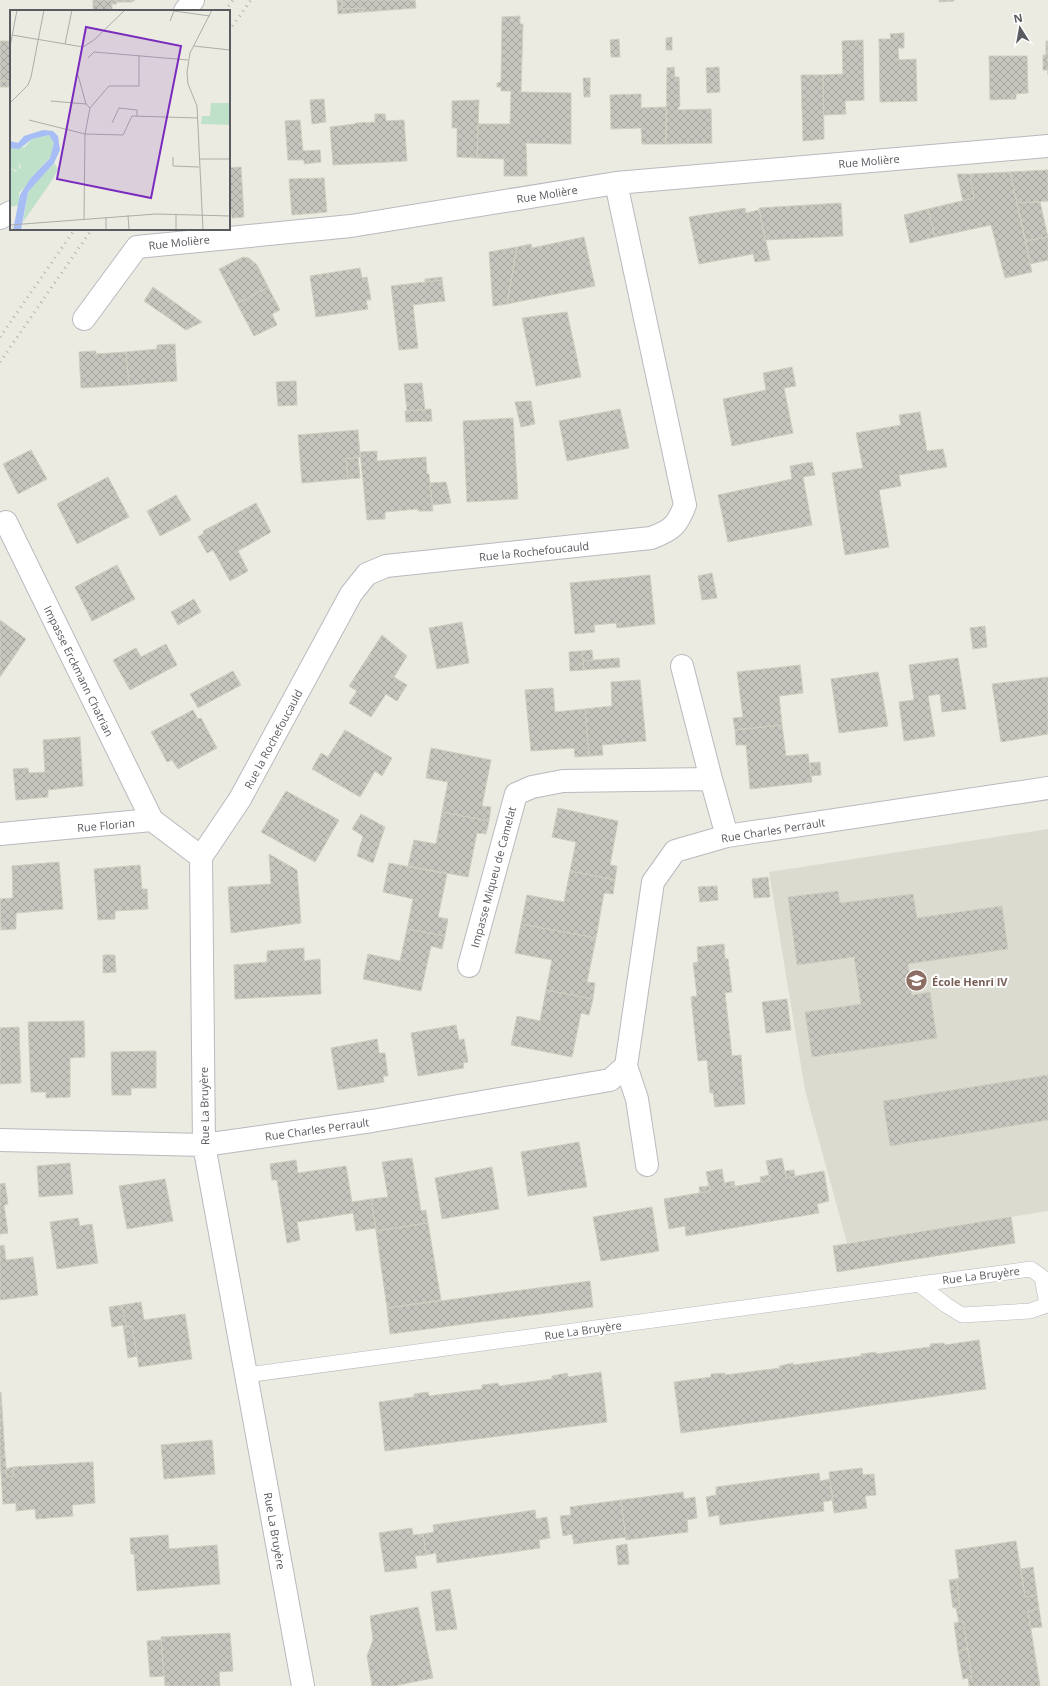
<svg xmlns="http://www.w3.org/2000/svg" width="1048" height="1686" viewBox="0 0 1048 1686" font-family="'Open Sans',sans-serif">
  <style>
    .education { fill: #dbdbcf }
    .building { fill: url(#building-cross-hatch); stroke: #cfcec0 }
    .lines { fill: none; stroke-linecap: round; stroke-linejoin: round }
    .lane-casing { stroke: #b9b9bf; stroke-width: 16 }
    .street-casing { stroke: #b9b9bf; stroke-width: 24 }
    .lane { stroke: #fff; stroke-width: 15 }
    .street { stroke: #fff; stroke-width: 22 }
    .rail { stroke: #b4b4b5; stroke-width: 3; stroke-dasharray: 1 5; stroke-linecap: butt }
    .labels { text-anchor: middle; dominant-baseline: central; stroke-width: 4; stroke-linejoin: round; paint-order: stroke }
    .street-label { font-size: 11px; fill: #5a5b61; stroke: #fff }
    .education-label { font-size: 11px; font-weight: bold; fill: #785e54; stroke: #fff; text-anchor: start }
    .inset-road { fill: none; stroke: #adadaa; stroke-width: 1 }
    .view { fill: #7b2cbf; fill-opacity: 0.15; stroke: #7b2cbf; stroke-width: 2 }
    .inset-edge { fill: none; stroke: #5a5b61; stroke-width: 2 }
  </style>
  <defs>
    <pattern id="building-cross-hatch" width="8" height="8" patternUnits="userSpaceOnUse"><rect width="8" height="8" fill="#c7c6be"/><path d="M0 0l8 8M0 8l8-8" fill="none" stroke="#a5a49e"/></pattern>
  </defs>
  <rect width="100%" height="100%" fill="#ebebe1"/>
  <path class="education" d="M1048,829v382l-201,32 -42,-153 -36,-218z"/>
  <path class="building" d="M93,0h42l-3,2h-16l1,2h-5v7h-19z
    M337,0h5v9l21,-1v4l-25,2z
    M342,0h73l1,8 -53,4v-4l-21,1z
    M939,0h15v1l-15,1z
    M520,16v8h3l-2,68 50,1v51l-45,-1 1,33h-23v-17l-27,-1 1,-34h32l1,-33h-10v-4h-4v-4l4,-1 1,-65z
    M904,33v15h-6l1,12 17,-1 1,42 -37,1 -1,-63h12l-1,-5z
    M672,37v13h-6v-12z
    M619,39l1,18h-9l-1,-17z
    M863,40l1,60 -19,1 1,13 -22,1 -1,-40 20,-1 -1,-33z
    M0,41h11v40h-11z
    M1046,41h2v34v-5h-5v-15h3z
    M989,56h38l1,37 -12,1v5l-26,1z
    M674,67l1,10h4l1,29 -2,1v3l33,-1 1,34 -46,1 1,-76z
    M719,67l1,25 -13,1 -1,-25z
    M801,75h22l1,64 -21,2z
    M583,78h7v19h-6z
    M0,81h11v6h-11z
    M641,94v14l25,-1v37h-24l-1,-16 -30,1 -1,-34z
    M324,99l2,23 -14,2 -2,-24z
    M479,100l-2,58 -20,-1v-29h-5v-27z
    M375,114h10l1,7 18,-1 3,41 -74,4 -3,-38 25,-3 1,-1 19,-1z
    M300,120l3,31 17,-1 1,12 -17,2v-4h-16l-3,-39z
    M241,167l3,50 -12,1 -1,-8h-2v-42z
    M1048,170v31l-31,2 -7,-31z
    M1010,172l22,100 -27,6 -14,-53 -56,12 -7,-28 46,-11 -4,-24z
    M957,174h13l4,24 -11,3z
    M324,178l3,34 -35,3 -3,-36z
    M1040,202l8,35 -22,4 -9,-38z
    M841,203l2,33 -78,4 -6,-32z
    M745,208l1,5 13,-3 11,50 -15,2 -2,-8 -54,10 -10,-47z
    M928,209l7,28 -25,6 -6,-28z
    M584,237l11,49 -88,18 10,-57 14,-3 1,4z
    M1048,237v23l-18,4 -4,-23z
    M517,247l-10,57 -14,2 -4,-54z
    M243,257l6,1 8,7 11,22 -31,17 -18,-35z
    M360,268l2,10 5,-1 4,23h-5l2,9 -52,8 -6,-41z
    M442,277v3l-17,2v-3z
    M442,280l3,21 -32,4 5,43 -19,2 -8,-64z
    M153,287l49,35 -16,8 -42,-29z
    M268,287l12,23 -8,4 5,11 -23,11 -17,-32z
    M567,312l14,65 -45,9 -14,-68z
    M175,344l2,37 -48,4 -3,-33 31,-3v-4z
    M96,351v3l30,-2 3,33 -48,3 -2,-36z
    M792,367l4,19 -12,2 9,45 -61,13 -9,-47 43,-9 -3,-17z
    M296,381l1,24 -19,1 -2,-24z
    M422,383l3,27 -18,1 -3,-27z
    M531,401l4,23 -14,3 -6,-25z
    M431,409l1,12 -26,1 -1,-11z
    M620,409l9,39 -62,13 -8,-40z
    M920,412l7,39 16,-2 4,18 -48,8 2,11 -22,4 10,57 -44,8 -13,-82 31,-5 -7,-35 45,-8 -2,-10z
    M513,418l5,81 -51,3 -4,-81z
    M358,430l2,27 -14,2 2,20 -46,4 -4,-48z
    M31,450l16,29 -29,15 -15,-30z
    M377,451v10l49,-4 1,17h2l4,37h-15v-2l-33,3v7l-18,1 -7,-68z
    M358,457l2,21 -12,1 -2,-20z
    M812,462l3,13 -12,2 9,48 -84,17 -10,-47 74,-16 -2,-13z
    M108,477l21,40 -52,27 -20,-40z
    M446,482l5,21 -19,2 -2,-22z
    M176,495l15,25 -31,16 -13,-25z
    M256,503l15,29 -33,19 10,20 -18,10 -17,-31 -6,3 -9,-16 6,-4 -1,-2z
    M117,565l18,34 -43,22 -17,-34z
    M712,573l5,25 -15,2 -4,-24z
    M650,575l5,49 -38,4 -1,-5 -22,2 1,7 -20,2 -5,-51z
    M194,599l7,13 -23,13 -7,-13z
    M0,620l26,19 -26,38z
    M462,622l7,41 -32,6 -8,-41z
    M985,626l2,21 -14,2 -3,-21z
    M382,635l25,21 -13,21 13,8 -10,16 -11,-7 -15,23 -22,-14 8,-12 -8,-5z
    M166,644l11,21 -47,25 -17,-30 23,-12 5,9z
    M592,650l1,10 -10,1 -1,-10z
    M582,651l2,19 -14,1 -1,-19z
    M619,658l1,9 -36,3 -1,-9z
    M958,658l8,51 -24,3 -2,-18 -12,2 7,40 -31,5 -5,-39 15,-2 -5,-35z
    M800,665l3,28 -24,3 3,29 -47,5 -2,-12 10,-1 -6,-45z
    M233,671l8,14 -43,23 -8,-14z
    M878,672l10,54 -49,7 -8,-54z
    M1048,677v57l-47,8 -9,-58z
    M640,680l6,61 -44,4 1,10 -14,1 -4,-47 27,-3 -1,-24z
    M553,688l2,24 30,-3 4,47 -14,1 -1,-9 -43,3 -6,-61z
    M193,710l5,9 3,-1 16,30 -39,21 -6,-9 -5,2 -16,-30z
    M782,725l4,31 22,-2 4,28 -62,7 -4,-44h-10l-1,-15z
    M345,730l47,28 -10,18 -7,-5 -15,26 -48,-28 9,-16 7,4z
    M80,737l3,49 -35,4v7l-32,3 -3,-31 15,-1 1,5 16,-1 -2,-32z
    M431,748l60,12 -9,46 9,1 -2,14 -47,-9 6,-30 -22,-4z
    M820,762l1,13 -10,1 -1,-13z
    M286,791l53,29 -24,42 -54,-30z
    M558,808l60,13 -8,44 7,1 -2,14 -45,-9 6,-29 -24,-5z
    M442,812l47,9 -3,13 -9,-1 -9,44 -60,-11 6,-26 22,4z
    M361,814l24,13 -12,36 -16,-7 6,-20 -11,-7z
    M269,854l28,16 4,53 -70,10 -3,-46 43,-3z
    M59,862l4,47 -47,4v16l-15,1 -1,-31 13,-1 -1,-32z
    M389,863l58,11 -9,43 10,2 -3,17 -38,-7 6,-30 -30,-7z
    M140,865l2,24h5l1,20 -33,2v8l-17,1 -4,-51z
    M570,871l45,9 -2,14 -9,-1 -8,45 -75,-14 6,-29 37,7z
    M768,877l2,20 -16,1 -2,-19z
    M717,886l1,14 -18,2 -2,-15z
    M838,891l2,12 73,-9 4,24 85,-12 6,43 -100,15 4,31 18,-3 7,46 -125,19 -7,-45 56,-8 -7,-47 -57,8 -9,-68z
    M521,924l75,14 -9,44 8,1 -2,16 -47,-9 6,-30 -37,-7z
    M407,929l38,7 -3,13 -11,-3 -10,45 -58,-12 5,-25 32,7z
    M724,944l1,14 3,1 4,33 -7,1 7,63 9,-1 4,49 -30,3 -2,-14h-3l-3,-33 -9,1 -7,-64 6,-1 -4,-33 5,-1 -1,-15z
    M304,948v13l16,-2 1,35 -86,5 -1,-34 33,-3v-11z
    M103,955h12l1,17 -13,1z
    M546,990l47,9 -4,16 -8,-2 -9,44 -61,-12 6,-29 23,5z
    M787,999l4,31 -25,3 -4,-31z
    M84,1021l1,36 -15,1v39l-24,1v-6h-15l-3,-70z
    M456,1025l3,15 5,-1 4,23 -5,1 1,5 -46,8 -7,-43z
    M19,1027l2,56 -21,1v-56z
    M377,1039l2,14h6l3,23h-5l1,6 -46,8 -7,-42z
    M156,1051v37h-25v7h-19l-1,-43z
    M1048,1075v45l-158,26 -7,-45z
    M579,1142l8,45 -59,9 -7,-44z
    M412,1158l9,53 5,-1 2,13 -52,8 -5,-32 17,-2 -6,-35z
    M782,1158l4,20 38,-7 5,30 -12,3 2,9 -133,23 -1,-10 -16,3 -5,-30 46,-8 -4,-19 16,-3 3,19 36,-6 9,-2 -4,-19z
    M296,1160l2,13 48,-7 6,36 19,-3 5,29 -20,3 -3,-18 -56,9 3,18 -13,3 -10,-63h-5l-2,-16z
    M70,1163l3,31 -34,3 -2,-31z
    M492,1167l7,42 -57,10 -7,-41z
    M794,1170l1,7 -9,1 -1,-7z
    M769,1175l1,5 -9,2 -1,-5z
    M165,1179l8,42 -46,8 -8,-43z
    M734,1181l1,6 -10,1 -1,-5z
    M5,1183l3,21 -4,1 4,28 -8,1v-50z
    M709,1186l1,5 -10,2 -1,-6z
    M652,1207l7,44 -58,10 -8,-44z
    M1011,1217l4,26 -178,29 -4,-26z
    M78,1218l2,8 12,-2 6,39 -41,6 -7,-47z
    M428,1223l13,77 -54,8 -11,-77z
    M4,1245l2,15 27,-3 5,38 -38,5v-54z
    M590,1281l3,26 -203,27 -3,-26z
    M141,1302l3,18 41,-6 7,45 -53,8 -7,-41 -6,1 -4,-22z
    M122,1305l4,22 6,-1 5,30 -9,2 -5,-33 -11,2 -3,-20z
    M979,1340l7,49 -305,44 -7,-51 37,-5v-3l14,-1v2l55,-7 -1,-2 14,-3v2l68,-9v-2l15,-2v2l54,-7v-3l14,-1 1,2z
    M601,1372l6,50 -222,29 -6,-49 35,-5v-3l14,-2 1,4 53,-7v-4l16,-2 1,3 53,-7v-3l15,-3 1,4z
    M1,1392l4,64 -5,1v-65z
    M212,1440l3,34 -51,5 -3,-34z
    M5,1456l2,21 7,-1 -1,-9 80,-5 2,41 -23,2 1,11 -37,3 -1,-10 -19,2v-8l-13,1 -3,-47z
    M13,1467l1,9 -7,1 -1,-8z
    M862,1468l1,7 11,-1 2,21 -11,1 2,12 -33,5 -5,-41z
    M819,1473l1,8 10,-2 3,21 -10,2 1,9 -104,14 -1,-10 -10,2 -3,-20 10,-2v-8z
    M683,1492l1,7 11,-2 2,21 -10,2 1,12 -62,8 -5,-40z
    M621,1500l5,37 -52,7 -2,-10 -9,2 -3,-20 11,-1 -1,-8z
    M535,1510l1,9 11,-2 3,21 -11,2 1,8 -103,15 -1,-10 -10,2 -3,-21 11,-2 -1,-7z
    M412,1528l1,7 10,-1 3,21 -11,1 2,12 -32,4 -6,-39z
    M168,1535l1,14 48,-4 3,39 -83,7 -3,-37h-3l-1,-16z
    M1016,1541l9,56 12,-2 2,14 -11,2 12,75h-71l-1,-8 4,-1 -9,-56 -4,1 -3,-14 4,-1 -4,-28 3,-1 -4,-28z
    M627,1544l2,20 -11,1 -2,-19z
    M1033,1567l4,28 -12,2 -4,-28z
    M956,1579l4,28 -7,1 -4,-28z
    M450,1589l7,40 -21,2 -5,-39z
    M418,1607l15,71 -39,8h-22l-5,-30 6,-16 -3,-24z
    M1039,1609l3,18 -11,1 -3,-17z
    M963,1621l5,28 -10,2 -4,-28z
    M230,1633l3,38 -14,1 1,14h-55l-4,-49z
    M161,1640l3,36 -14,1 -3,-36z
    M968,1649l4,28 -9,2 -5,-28z"/>
  <g class="lines">
    <defs>
      <path id="lane" d="M247,1375l784,-106 11,8 5,28 -17,6 -68,4 -16,-10 -27,-21"/>
      <path id="street" d="M185,11l8,-11
        M0,218l11,-6
        M84,319l53,-72 214,-21 265,-43 432,-37
        M6,522l146,298
        M682,666l29,113
        M0,834l152,-14 49,37
        M201,857l39,-58 111,-205 16,-20 19,-8 265,-28c21,-8 26,-12 34,-33l-69,-322
        M201,857l3,288 99,541
        M469,966l47,-172 16,-7 31,-6 148,-2 16,57
        M626,1066l11,33 10,66
        M0,1140l204,5 168,-24 238,-41 16,-14 27,-184 22,-31 52,-15 321,-48"/>
    </defs>
    <use href="#lane" class="lane-casing"/>
    <use href="#street" class="street-casing"/>
    <use href="#lane" class="lane"/>
    <use href="#street" class="street"/>
    <path class="rail" d="M225,11l8,-11
      M229,31l22,-31
      M0,337l75,-108
      M0,362l92,-133"/>
  </g>
  <defs>
    <symbol id="school-disc" viewBox="-11 -11 22 22"><circle r="9.5" fill="#8d6e63" stroke="#fff"/><path d="M0-5L7-2L0 1L-7-2ZM-4 1L0 2.5L4 1V4Q0 6-4 4Z" fill="#fff"/></symbol>
  </defs>
  <g fill-rule="evenodd">
    <use href="#school-disc" x="904" y="968" width="25" height="25"/>
  </g>
  <g class="labels">
    <g class="street-label">
      <text transform="translate(869 161) rotate(-5)">Rue Molière</text>
      <text transform="translate(547 194) rotate(-9)">Rue Molière</text>
      <text transform="translate(179 242) rotate(-6)">Rue Molière</text>
      <text transform="translate(534 551) rotate(-6)">Rue la Rochefoucauld</text>
      <text transform="translate(79 671) rotate(64)">Impasse Erckmann Chatrian</text>
      <text transform="translate(273 739) rotate(-62)">Rue la Rochefoucauld</text>
      <text transform="translate(106 825) rotate(-5)">Rue Florian</text>
      <text transform="translate(773 830) rotate(-9)">Rue Charles Perrault</text>
      <text transform="translate(493 877) rotate(-75)">Impasse Miqueu de Camelat</text>
      <text transform="translate(204 1106) rotate(-91)">Rue La Bruyère</text>
      <text transform="translate(317 1129) rotate(-8)">Rue Charles Perrault</text>
      <text transform="translate(981 1275) rotate(-7)">Rue La Bruyère</text>
      <text transform="translate(583 1330) rotate(-8)">Rue La Bruyère</text>
      <text transform="translate(275 1531) rotate(80)">Rue La Bruyère</text>
    </g>
    <g class="education-label">
      <text x="932" y="981">École Henri IV</text>
    </g>
  </g>
  <g transform="translate(10 10)">
    <rect width="220" height="220" fill="#ebebe1"/>
    <path d="M201,93h19v22l-29,-1 1,-8h8zM32,135l3,2v11l-26,35v12l-9,2v-39l6,4 5,-4 -3,-7 2,-5 16,-5 2,-5zM44,153l4,6 -5,10 -30,43 5,-30z" fill="#c0e1c9"/>
    <path d="M39,125l5,8 -2,12 -22,24 -10,16 5,-12 20,-25v-11l-7,-1 -4,10h-14l-2,5 2,11 -10,-4v-20l15,-1 7,-8z" fill="#c0e1c9"/>
    <path d="M33,120l10,1 5,5 2,14 -6,13 -26,29 -7,38h-8l7,-35 10,-16 20,-21 4,-15 -5,-8 -17,4 -13,10 -9,-1v-7l8,2 6,-7z" fill="#a6bdf6"/>
    <path class="inset-road" d="M160,11l4,-10 36,5M2,25l71,12 11,-7 31,-30M55,34l7,-34M184,36l36,4M0,37l7,-37M78,48l6,-6 94,8M68,65l8,29M41,91l35,3 4,4M0,93l18,-18 3,-8 13,-67M80,98l19,-22h30v-31M19,110l56,14 38,1 9,-19 66,2M102,113l7,-15 18,2v6M163,147v9l26,1M189,149h31M166,204v16M118,205l1,15M96,207v13M74,209l1,-85 5,-26M0,215l146,-11 74,2M193,220l-6,-124 -9,-22 -1,-12 3,-19 22,-43"/>
    <path class="view" d="M76,17l95,19 -30,152 -94,-19z"/>
    <rect width="220" height="220" class="inset-edge"/>
  </g>
  <g transform="translate(1020 28) rotate(349)" stroke="#ffffff" stroke-width="3" paint-order="stroke">
  <path d="M0-3L7 15L0 10L-7 15Z" fill="#5a5b61"/>
  <text y="-6" font-size="11" font-weight="bold" text-anchor="middle" fill="#5a5b61">N</text>
  </g>
</svg>
